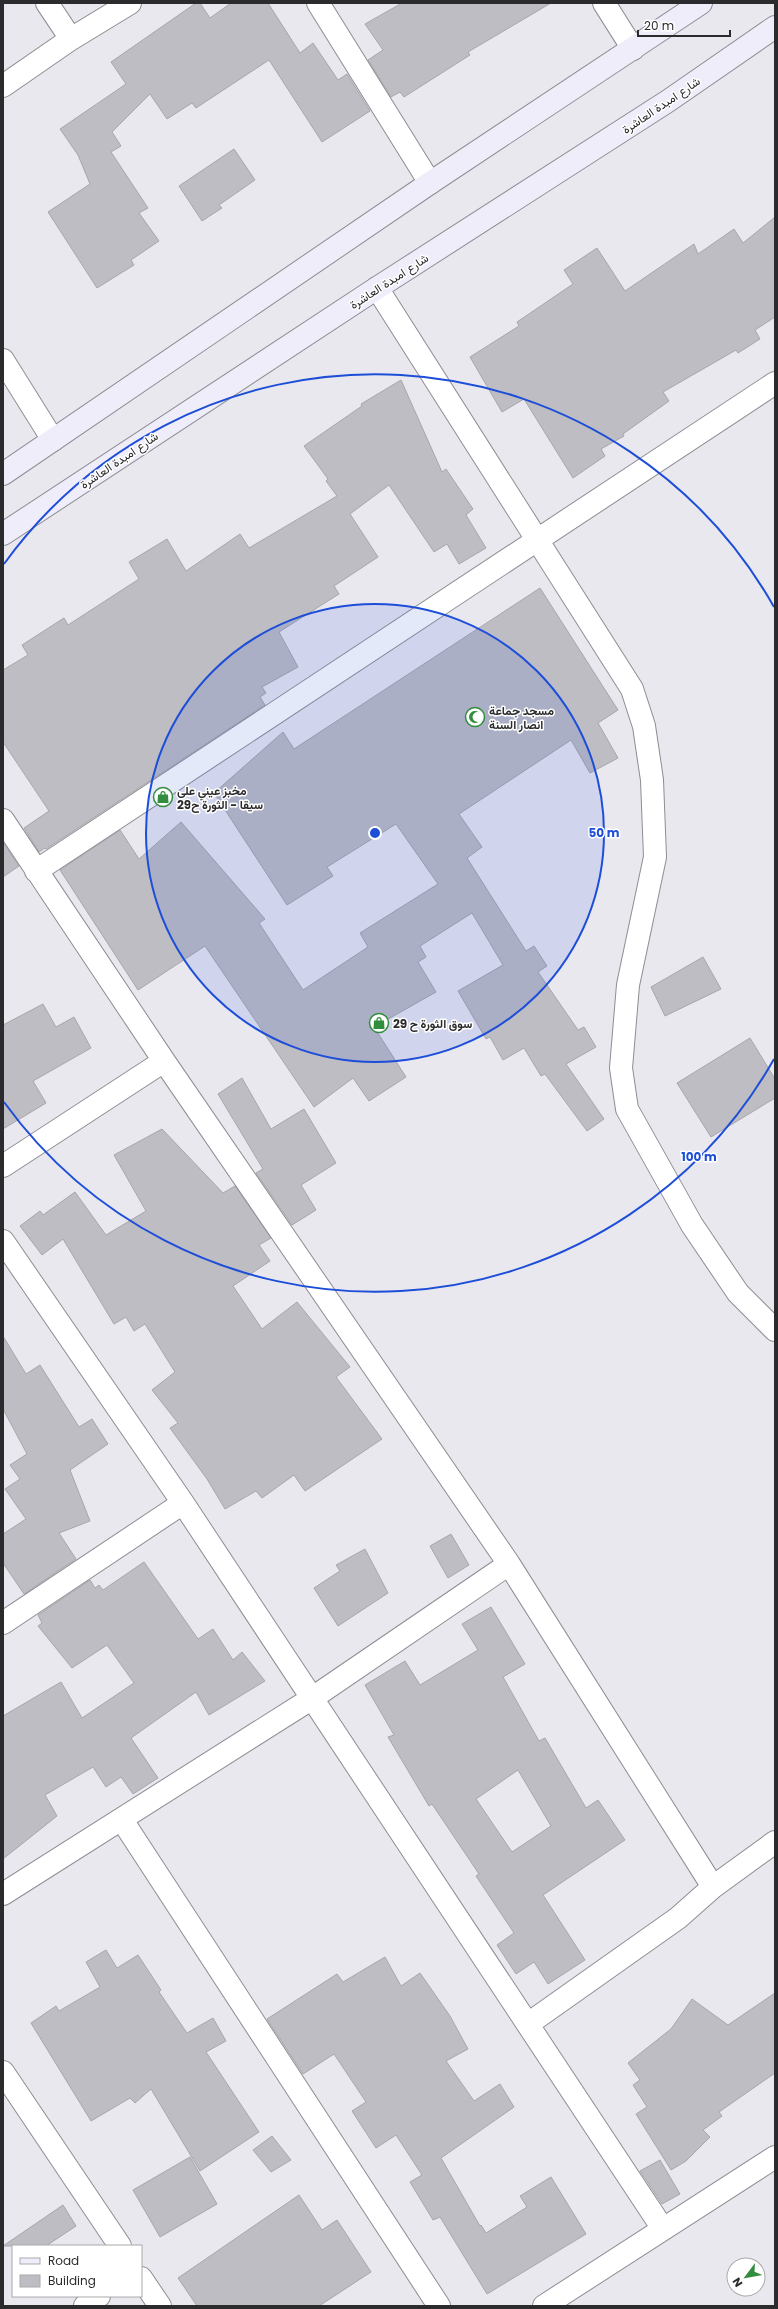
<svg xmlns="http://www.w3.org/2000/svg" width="778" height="2309" viewBox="0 0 778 2309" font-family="Poppins,Vazirmatn,sans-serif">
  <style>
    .building { fill: #bebdc3; stroke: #a7a6ac; fill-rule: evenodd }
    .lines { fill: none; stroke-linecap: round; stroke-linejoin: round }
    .minor-casing { stroke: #8e8d93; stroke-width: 24 }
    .secondary-casing { stroke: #8e8d93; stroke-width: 24 }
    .minor { stroke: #fff; stroke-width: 22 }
    .secondary { stroke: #f0edfa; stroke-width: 22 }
    .ring { fill: none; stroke: #1d4ed8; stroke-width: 2 }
    .labels { text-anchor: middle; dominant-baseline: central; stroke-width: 3; stroke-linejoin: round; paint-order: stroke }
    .street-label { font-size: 12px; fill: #2b2b2d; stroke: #fff }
    .poi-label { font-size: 12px; font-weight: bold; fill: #2b2b2d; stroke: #fff; text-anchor: start }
    .centre { fill: #1d4ed8; stroke: #fff; stroke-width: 2 }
    .ring-label { font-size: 12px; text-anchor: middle; font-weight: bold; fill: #1d4ed8; stroke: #fff; stroke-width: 3; stroke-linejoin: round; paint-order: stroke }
  </style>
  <rect width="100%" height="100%" fill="#e9e8ef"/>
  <path class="building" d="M196,3h4l10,15 21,-15h37l32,50 13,-10 25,37 9,-6 23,37 -48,31 -53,-82 -73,48 -4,-5 -25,16 -17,-25 -38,38 9,14 -10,6 37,56 -9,5 20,28 -28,19 3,5 -37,23 -49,-76 42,-28 -12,-29 -18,-26 66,-45 -15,-22z
    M402,3h149l-83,49 2,3 -66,42 -4,-5 -9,5 -23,-37 15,-10 -18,-26z
    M234,149l21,31 -36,25 3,3 -20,13 -23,-35z
    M775,217v100l-20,13 5,9 -22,14 -2,-3 -73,42 6,9 -46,33 1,2 -23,13 4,7 -32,22 -49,-79 -22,13 -32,-55 49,-31 -2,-4 56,-38 -9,-14 33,-22 28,43 69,-47 4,10 36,-25 9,14z
    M401,380l41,92 4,-3 27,40 -7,6 20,33 -27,16 -12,-20 -13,8 -45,-67 -39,29 28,43 -44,29 5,8 -60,38 19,35 -36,20 4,6 -6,4 5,8 -219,144 -1,-1 -6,4 -15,-24 25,-17 -46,-69v-72l25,-15 -6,-10 42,-27 4,7 71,-46 -10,-17 38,-23 19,32 54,-37 9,14 88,-52 -11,-15 2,-2 -24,-33 58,-40 -1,-2z
    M540,588l78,122 -20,13 20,35 -28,15 -19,-33 -112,74 23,33 -15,11 59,93 8,-5 13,20 -9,6 40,58 6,-3 12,20 -30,17 38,55 -17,12 -42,-57 -4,2 -17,-28 -21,12 -13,-23 -4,2 -28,-48 45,-26 -31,-52 -52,33 6,11 -8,5 18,30 -62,35 32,50 -37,24 -16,-23 -39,29 -109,-161 -67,44 -78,-120 60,-40 19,29 42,-37 84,97 -6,4 44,67 65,-43 -8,-14 78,-49 -42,-60 -69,43 6,9 -46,29 -73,-112 69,-61 11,17z
    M3,842l16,24 -16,11z
    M703,957l18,32 -56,27 -14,-29z
    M43,1004l13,23 18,-10 17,31 -58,33 13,22 -43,26v-104z
    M750,1038l25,41v19l-64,39 -34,-54z
    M242,1078l29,51 33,-20 32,54 -35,22 15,25 -24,15 -36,-52 7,-4 -45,-75z
    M162,1129l61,64 12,-7 36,52 -12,7 11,16 -37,25 29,43 35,-27 53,65 -14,10 46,62 -77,52 -11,-16 -32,23 -6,-7 -31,18 -18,-30 -37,-51 8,-5 -26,-33 23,-18 -30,-48 -11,7 -8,-14 -12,7 -51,-85 -21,16 -22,-29 20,-15 3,4 32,-23 31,43 40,-24 -32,-56z
    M3,1336l23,38 14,-9 39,62 13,-8 16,25 -38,26 20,51 -31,12 17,26 -52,35 -21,-31v-29l23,-15 -21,-30 15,-10 -10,-14 17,-11 -24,-45z
    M451,1534l18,31 -21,13 -18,-32z
    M365,1549l23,44 -50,33 -24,-38 26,-17 -4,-6z
    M144,1562l54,77 15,-10 20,31 9,-8 23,29 -56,34 -13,-23 -65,46 27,40 -25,16 -12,-17 -15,10 -13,-20 -48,28 12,21 -54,43v-143l58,-34 21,36 52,-35 -27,-38 -35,23 -34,-42 4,-3 -4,-8 52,-35 5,8 4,-3 4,5z
    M491,1607l34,57 -22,13 36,64 6,-3 41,70 12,-8 27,40 -82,55 42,65 -37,24 -14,-22 -18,12 -19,-29 17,-12 -38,-57 3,-2 -47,-70 -3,2 -41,-69 6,-2 -29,-50 40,-24 15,24 58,-35 -16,-26zM518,1770l33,56 -39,26 -36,-53z
    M106,1950l11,18 21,-13 23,35 -2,2 28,41 26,-15 13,23 -20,11 53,80 -59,39 -49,-82 -16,14 -5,-5 -39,23 -60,-98 25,-17 3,5 41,-24 -14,-25z
    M385,1957l16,29 19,-13 30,43 18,33 -22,12 28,40 26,-17 14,23 -73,51 39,68 1,-1 5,8 41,-26 -7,-11 31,-19 35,57 -99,60 -47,-77 -7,3 -23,-38 12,-7 -26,-40 -20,13 -24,-37 14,-9 -32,-48 -31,20 -36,-55 70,-45 6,8z
    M775,1993v80l-56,39 3,4 -19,14 7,7 -24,24 -15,9 -35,-56 11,-7 -14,-22 7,-5 -12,-17 43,-34 21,-30 36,26z
    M272,2136l19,24 -20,12 -18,-22z
    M190,2157l27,47 -57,33 -27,-47z
    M660,2160l20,34 -18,10 -22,-33z
    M299,2195l23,35 15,-10 34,52 -52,34h-122l-19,-28z
    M63,2205l13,21 -30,20h-43z"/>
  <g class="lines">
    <defs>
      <path id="minor" d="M47,3l24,36
        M318,3l112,180
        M604,3l29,46
        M3,86l68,-47 59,-36
        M377,288l255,401 12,37 8,54 3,77 -27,128 -7,83 6,41 65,116 46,68 37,37
        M3,360l50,80
        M3,820l161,241 345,503 204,323 -35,31 -150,106
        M36,871l739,-488
        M3,1166l161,-105
        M3,1241l180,262 480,726
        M3,1623l180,-120
        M122,1820l317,486
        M713,1887l62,-45
        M3,1894l308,-195 198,-135
        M3,2072l117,174
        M141,2278l19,28
        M85,2306l14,-10
        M544,2306l231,-149"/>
      <path id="secondary" d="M3,474l427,-291 271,-180
        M3,534l374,-246 291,-187 107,-74"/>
    </defs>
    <use href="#minor" class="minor-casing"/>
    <use href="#secondary" class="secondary-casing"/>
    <use href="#minor" class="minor"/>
    <use href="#secondary" class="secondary"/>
  </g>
  <circle cx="375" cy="833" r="229" fill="#1d4ed8" fill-opacity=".12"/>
  <g class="ring">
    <circle cx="375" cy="833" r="229"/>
    <path d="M774 1059A458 458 0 0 1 4 1102M4 564A458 458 0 0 1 774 607"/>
  </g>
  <defs>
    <symbol id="mosque-ring" viewBox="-11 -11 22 22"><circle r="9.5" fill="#fff" stroke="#338d3e" stroke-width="1.5"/><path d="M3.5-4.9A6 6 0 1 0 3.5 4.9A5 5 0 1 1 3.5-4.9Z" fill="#338d3e"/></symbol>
    <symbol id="shop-ring" viewBox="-11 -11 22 22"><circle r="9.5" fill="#fff" stroke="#338d3e" stroke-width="1.5"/><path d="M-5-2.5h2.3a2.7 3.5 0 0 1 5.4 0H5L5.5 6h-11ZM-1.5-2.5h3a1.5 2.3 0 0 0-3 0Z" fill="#338d3e"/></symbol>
  </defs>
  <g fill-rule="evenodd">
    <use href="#mosque-ring" x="464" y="706" width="22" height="22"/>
    <use href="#shop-ring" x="152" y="786" width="22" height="22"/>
    <use href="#shop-ring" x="368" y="1012" width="22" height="22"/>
  </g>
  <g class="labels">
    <g class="street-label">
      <text transform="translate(661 105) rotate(-34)">شارع امبدة العاشرة</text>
      <text transform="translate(389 281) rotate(-33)">شارع امبدة العاشرة</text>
      <text transform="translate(119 460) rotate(-34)">شارع امبدة العاشرة</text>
    </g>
    <g class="poi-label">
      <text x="489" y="710">مسجد جماعة<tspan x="489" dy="14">انصار السنة</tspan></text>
      <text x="177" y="790">مخبز عيني على<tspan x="177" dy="14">سيقا - الثورة ح29</tspan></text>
      <text x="393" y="1023">سوق الثورة ح 29</text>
    </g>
  </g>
  <circle cx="375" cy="833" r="6" class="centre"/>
  <g class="ring-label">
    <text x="604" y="837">50 m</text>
    <text x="699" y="1161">100 m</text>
  </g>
  <rect width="778" height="2309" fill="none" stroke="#2b2b2d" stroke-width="8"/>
  <rect x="12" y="2245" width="130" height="52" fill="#ffffff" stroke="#aaaaab"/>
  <rect x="20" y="2258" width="20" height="6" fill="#f0edfa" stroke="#aaaaab"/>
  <text x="48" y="2265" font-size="12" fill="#2b2b2d">Road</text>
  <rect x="20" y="2275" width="20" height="12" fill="#bebdc3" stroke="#aaaaab"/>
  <text x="48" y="2285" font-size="12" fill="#2b2b2d">Building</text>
  <g transform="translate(746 2277) rotate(238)"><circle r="19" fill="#ffffff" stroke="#aaaaab"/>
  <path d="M0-3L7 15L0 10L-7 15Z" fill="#338d3e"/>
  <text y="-6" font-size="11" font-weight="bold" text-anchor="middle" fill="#2b2b2d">N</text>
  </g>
  <path d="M638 30v6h92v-6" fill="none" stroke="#2b2b2d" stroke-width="2"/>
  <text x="644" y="30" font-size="12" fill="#2b2b2d" stroke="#ffffff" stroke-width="3" paint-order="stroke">20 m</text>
</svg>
